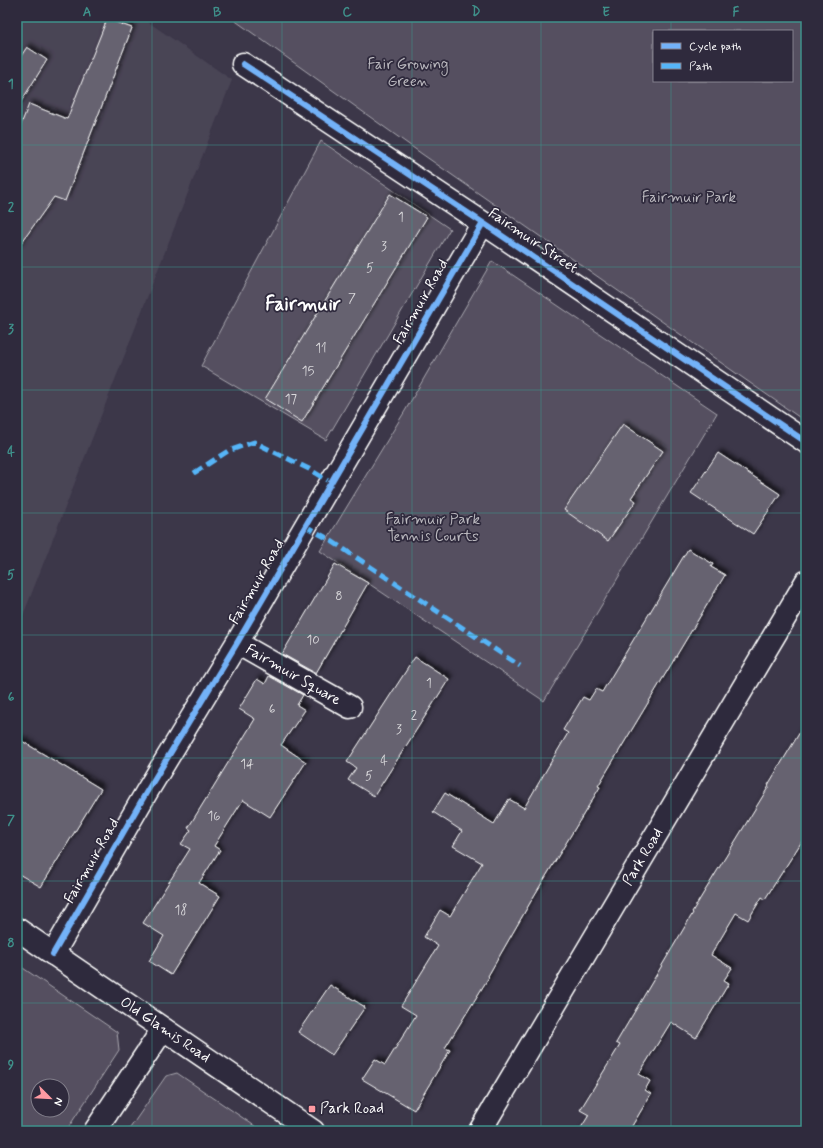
<svg xmlns="http://www.w3.org/2000/svg" width="823" height="1148" viewBox="0 0 823 1148" font-family="Mynerve,sans-serif">
  <style>
    .built { fill: #494455 }
    .green { fill: #555060; stroke: #aaa8b0; fill-rule: evenodd }
    .building { fill: #666270; stroke: #fff; filter: url(#shadow) }
    .lines { fill: none; stroke-linecap: round; stroke-linejoin: round }
    .minor-casing { stroke: #fff; stroke-width: 25 }
    .tertiary-casing { stroke: #fff; stroke-width: 25 }
    .minor { stroke: #2f2a3d; stroke-width: 22 }
    .tertiary { stroke: #2f2a3d; stroke-width: 22 }
    .quiet { stroke: #56b5f8; stroke-width: 5; stroke-dasharray: 10 5; stroke-linecap: butt }
    .cycleway-casing { stroke: #2f2a3d; stroke-width: 8 }
    .cycleway { stroke: #73b2f8; stroke-width: 6 }
    .grid { fill: none; stroke: #3f918b; stroke-width: 1; stroke-opacity: 0.55 }
    .poi-dot { fill: #ff9aa2; stroke: #2f2a3d; stroke-width: 1.5 }
    .labels { text-anchor: middle; dominant-baseline: central; stroke-width: 3.5; stroke-linejoin: round; paint-order: stroke }
    .number-label { font-size: 13px; fill: #d9d8db }
    .park-label { font-size: 15px; fill: #bbb9bf; stroke: #2f2a3d }
    .street-label { font-size: 15px; fill: #fff; stroke: #2f2a3d }
    .poi-label { font-size: 15px; fill: #fff; stroke: #2f2a3d; text-anchor: start }
    .district-label { font-size: 19px; font-weight: bold; fill: #fff; stroke: #2f2a3d }
    .neatline { fill: none; stroke: #3f918b; stroke-width: 1.5 }
    .grid-label { font-size: 13px; text-anchor: middle; font-weight: bold; fill: #3f918b }
  </style>
  <defs>
    <filter id="shadow"><feDropShadow dx="3.5" dy="-3.5" stdDeviation="2" flood-color="#0009"/></filter>
  </defs>
  <rect width="100%" height="100%" fill="#3c3749"/>
  <filter id="ink" filterUnits="userSpaceOnUse"><feTurbulence type="fractalNoise" baseFrequency=".025" numOctaves="2"/><feDisplacementMap in="SourceGraphic" scale="8" xChannelSelector="R" yChannelSelector="G"/><feConvolveMatrix kernelMatrix="1 2 1 2 8 2 1 2 1" color-interpolation-filters="sRGB"/></filter>
  <g filter="url(#ink)">
    <path class="built" d="M17,17h124l91,63 -215,551z"/>
    <path class="green" d="M230,17h576v405l-384,-268zM654,31h138v50h-138z
      M321,141l129,88 -124,211 -125,-74z
      M492,261l225,152 -173,288 -224,-150 85,-140z
      M17,964l100,68 2,18 -53,81h-49zM38,1086h24v24h-24z
      M177,1073l85,58h-134l38,-55z"/>
    <path class="building" d="M107,19l25,9 -67,173 -11,-4 -37,52v-114l12,-31 38,15z
      M27,47l20,13 -30,48v-46z
      M390,194l37,23 -125,205 -37,-23z
      M623,424l40,27 -32,47 5,3 -28,40 -44,-31z
      M718,453l62,41 -27,40 -62,-41z
      M688,549l25,15 -2,3 14,8 -127,211 2,1 -66,109 -46,80 1,1 -44,71 5,2 -36,60 -52,-31 13,-20 10,6 31,-50 -15,-9 37,-60 -14,-9 16,-27 10,6 32,-53 -29,-17 9,-15 -29,-19 12,-19 49,31 15,-25 15,9 44,-75 -5,-3 20,-33 6,3 7,-11 6,3z
      M335,564l33,19 -52,90 -34,-19z
      M415,657l34,22 -75,117 -26,-16 8,-12 -9,-6z
      M269,676l34,19 -6,10 8,5 -24,35 25,17 -36,55 -27,-17 -29,46 6,4 -21,33 21,13 -49,79 -22,-14 15,-25 -21,-13 47,-74 -9,-5 10,-14 -3,-2 67,-109 -16,-10 18,-30 8,5z
      M806,722v113l-41,64 -3,-2 -14,23 -12,-7 -25,42 21,13 -8,12 5,3 -33,55 -25,-16 -32,52 11,7 -5,9 6,4 -22,37h-50l10,-16 -9,-5 40,-65 -4,-2 77,-130 -1,-1 77,-126 -1,-1z
      M17,738l84,51 -60,98 -24,-14z
      M330,985l35,22 -33,48 -34,-23z"/>
    <g class="lines">
      <defs>
        <path id="minor" d="M243,64l240,159 323,219
          M237,643l113,64
          M53,954l93,-161 91,-150 246,-420
          M95,1131l68,-102
          M480,1131l326,-549"/>
        <path id="tertiary" d="M17,929l296,202"/>
      </defs>
      <use href="#minor" class="minor-casing"/>
      <use href="#tertiary" class="tertiary-casing"/>
      <use href="#minor" class="minor"/>
      <use href="#tertiary" class="tertiary"/>
      <path class="quiet" d="M194,473l34,-22 26,-9 55,27 21,13
        M305,526l22,12 193,128"/>
      <defs>
        <path id="cycleway" d="M243,64l240,159 323,219
          M53,954l93,-161 91,-150 246,-420"/>
      </defs>
      <use href="#cycleway" class="cycleway-casing"/>
      <use href="#cycleway" class="cycleway"/>
    </g>
  </g>
  <path class="grid" d="M152,17v1114M282,17v1114M412,17v1114M541,17v1114M671,17v14M671,81v1050M17,145h789M17,267h789M17,390h789M17,513h789M17,635h789M17,758h789M17,881h789M17,1003h789"/>
  <rect class="poi-dot" x="308" y="1105" width="8" height="8" rx="2"/>
  <g class="labels">
    <g class="number-label">
      <text x="401" y="217">1</text>
      <text x="384" y="246">3</text>
      <text x="370" y="268">5</text>
      <text x="352" y="298">7</text>
      <text x="321" y="348">11</text>
      <text x="308" y="371">15</text>
      <text x="291" y="399">17</text>
      <text x="339" y="596">8</text>
      <text x="313" y="640">10</text>
      <text x="429" y="683">1</text>
      <text x="272" y="709">6</text>
      <text x="414" y="715">2</text>
      <text x="399" y="729">3</text>
      <text x="384" y="761">4</text>
      <text x="247" y="764">14</text>
      <text x="369" y="776">5</text>
      <text x="214" y="816">16</text>
      <text x="181" y="910">18</text>
    </g>
    <g class="park-label">
      <text x="408" y="65">Fair Growing<tspan x="408" dy="17">Green</tspan></text>
      <text x="689" y="198">Fairmuir Park</text>
      <text x="433" y="520">Fairmuir Park<tspan x="433" dy="17">Tennis Courts</tspan></text>
    </g>
    <g class="street-label">
      <text transform="translate(533 241) rotate(34)">Fairmuir Street</text>
      <text transform="translate(421 302) rotate(-60)">Fairmuir Road</text>
      <text transform="translate(257 582) rotate(-60)">Fairmuir Road</text>
      <text transform="translate(293 675) rotate(30)">Fairmuir Square</text>
      <text transform="translate(643 857) rotate(-59)">Park Road</text>
      <text transform="translate(92 861) rotate(-60)">Fairmuir Road</text>
      <text transform="translate(165 1030) rotate(34)">Old Glamis Road</text>
    </g>
    <g class="poi-label">
      <text x="320" y="1109">Park Road</text>
    </g>
    <g class="district-label">
      <text x="303" y="304">Fairmuir</text>
    </g>
  </g>
  <rect width="823" height="1148" fill="none" stroke="#2f2a3d" stroke-width="44"/>
  <rect x="653" y="30" width="140" height="52" fill="#2f2a3d" stroke="#827f8b"/>
  <rect x="661" y="43" width="20" height="6" fill="#73b2f8" stroke="#827f8b"/>
  <text x="689" y="50" font-size="12" fill="#ffffff">Cycle path</text>
  <rect x="661" y="63" width="20" height="6" fill="#56b5f8" stroke="#827f8b"/>
  <text x="689" y="70" font-size="12" fill="#ffffff">Path</text>
  <g transform="translate(50 1098) rotate(114)"><circle r="19" fill="#2f2a3d" stroke="#827f8b"/>
  <path d="M0-3L7 15L0 10L-7 15Z" fill="#ff9aa2"/>
  <text y="-6" font-size="11" font-weight="bold" text-anchor="middle" fill="#ffffff">N</text>
  </g>
  <rect x="22" y="22" width="779" height="1104" class="neatline"/>
  <g class="grid-label">
    <text x="87" y="16">A</text>
    <text x="217" y="16">B</text>
    <text x="347" y="16">C</text>
    <text x="476" y="16">D</text>
    <text x="606" y="16">E</text>
    <text x="736" y="16">F</text>
    <text x="11" y="88">1</text>
    <text x="11" y="211">2</text>
    <text x="11" y="333">3</text>
    <text x="11" y="456">4</text>
    <text x="11" y="579">5</text>
    <text x="11" y="701">6</text>
    <text x="11" y="824">7</text>
    <text x="11" y="947">8</text>
    <text x="11" y="1069">9</text>
  </g>
</svg>
